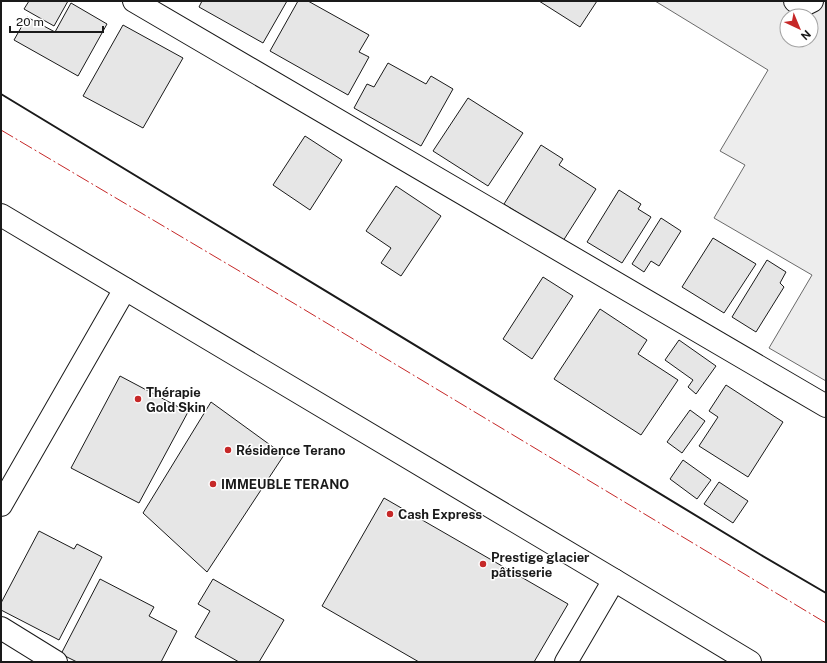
<svg xmlns="http://www.w3.org/2000/svg" width="827" height="663" viewBox="0 0 827 663" font-family="'Public Sans',sans-serif">
  <style>
    .built { fill: #ededed; stroke: #6a6a6a; fill-rule: evenodd }
    .building { fill: #e6e6e6; stroke: #1a1a1a }
    .lines { fill: none; stroke-linecap: round; stroke-linejoin: round }
    .street-casing { stroke: #1a1a1a; stroke-width: 24 }
    .secondary-casing { stroke: #1a1a1a; stroke-width: 24 }
    .street { stroke: #fff; stroke-width: 22 }
    .secondary { stroke: #fff; stroke-width: 22 }
    .wall { stroke: #1a1a1a; stroke-width: 2 }
    .power { stroke: #c62828; stroke-width: 1; stroke-dasharray: 14 3 2 3; stroke-linecap: butt }
    .poi-dot { fill: #c62828; stroke: #fff; stroke-width: 1.5 }
    .labels { text-anchor: middle; dominant-baseline: central; stroke-width: 3; stroke-linejoin: round; paint-order: stroke }
    .poi-label { font-size: 13px; font-weight: bold; fill: #1a1a1a; stroke: #fff; text-anchor: start }
  </style>
  <rect width="100%" height="100%" fill="#fff"/>
  <path class="built" d="M655,1h171v380l-57,-33 43,-73 -98,-57 31,-53 -25,-14 48,-81zM787,16h24v24h-24z"/>
  <path class="building" d="M29,1h39l-14,25 -30,-17z
    M202,1h85l-24,42 -64,-36z
    M298,1h10l61,34 -10,17 10,5 -21,38 -78,-44z
    M539,1h58l-17,26z
    M71,3l36,21 -29,52 -64,-36 13,-23 28,15z
    M123,25l60,33 -40,70 -60,-32z
    M388,63l38,21 5,-8 22,13 -32,57 -67,-38 13,-24 7,3z
    M468,98l55,35 -35,53 -55,-35z
    M305,136l37,24 -32,50 -37,-25z
    M541,145l22,14 -4,6 37,24 -33,52 -59,-37z
    M396,186l45,30 -40,60 -20,-13 10,-15 -25,-17z
    M619,190l22,14 -3,5 13,8 -29,46 -35,-21z
    M661,218l20,13 -22,35 -8,-5 -7,11 -12,-8z
    M713,238l43,26 -32,49 -42,-26z
    M767,260l19,12 -6,11 4,4 -28,45 -24,-15z
    M543,277l30,19 -41,63 -29,-20z
    M600,309l47,31 -9,14 40,26 -37,55 -87,-56z
    M679,340l37,26 -20,28 -8,-7 5,-7 -28,-20z
    M120,376l68,36 -49,91 -68,-35z
    M726,385l57,37 -35,55 -49,-31 19,-29 -9,-6z
    M211,402l73,53 -77,117 -64,-59z
    M690,410l15,11 -23,32 -15,-11z
    M683,460l28,20 -14,19 -27,-20z
    M719,482l29,19 -15,22 -29,-19z
    M384,498l184,106 -34,58h-115l-97,-56z
    M39,531l35,18 3,-5 25,13 -43,83 -58,-30v-7z
    M100,579l54,28 -5,9 28,15 -16,31h-84l-16,-8z
    M213,579l71,41 -25,42h-20l-44,-25 15,-26 -12,-7z"/>
  <g class="lines">
    <defs>
      <path id="street" d="M134,1l692,405
        M795,1l13,2 4,-2
        M1,505l124,-216
        M1,628l55,34
        M566,662l48,-82"/>
      <path id="secondary" d="M1,215l613,365 136,82"/>
    </defs>
    <use href="#street" class="street-casing"/>
    <use href="#secondary" class="secondary-casing"/>
    <use href="#street" class="street"/>
    <use href="#secondary" class="secondary"/>
    <path class="wall" d="M1,94l760,461 65,38"/>
    <path class="power" d="M1,130l294,174 531,319"/>
  </g>
  <g class="poi-dot">
    <circle cx="138" cy="399" r="4"/>
    <circle cx="228" cy="450" r="4"/>
    <circle cx="213" cy="484" r="4"/>
    <circle cx="390" cy="514" r="4"/>
    <circle cx="483" cy="564" r="4"/>
  </g>
  <g class="labels">
    <g class="poi-label">
      <text x="146" y="392">Thérapie<tspan x="146" dy="15">Gold Skin</tspan></text>
      <text x="236" y="450">Résidence Terano</text>
      <text x="221" y="484">IMMEUBLE TERANO</text>
      <text x="398" y="514">Cash Express</text>
      <text x="491" y="557">Prestige glacier<tspan x="491" dy="15">pâtisserie</tspan></text>
    </g>
  </g>
  <rect width="827" height="663" fill="none" stroke="#1a1a1a" stroke-width="4"/>
  <g transform="translate(799 28) rotate(136)"><circle r="19" fill="#ffffff" stroke="#a3a3a3"/>
  <path d="M0-3L7 15L0 10L-7 15Z" fill="#c62828"/>
  <text y="-6" font-size="11" font-weight="bold" text-anchor="middle" fill="#1a1a1a">N</text>
  </g>
  <path d="M10 26v6h93v-6" fill="none" stroke="#1a1a1a" stroke-width="2"/>
  <text x="16" y="26" font-size="12" fill="#1a1a1a" stroke="#ffffff" stroke-width="3" paint-order="stroke">20 m</text>
</svg>
